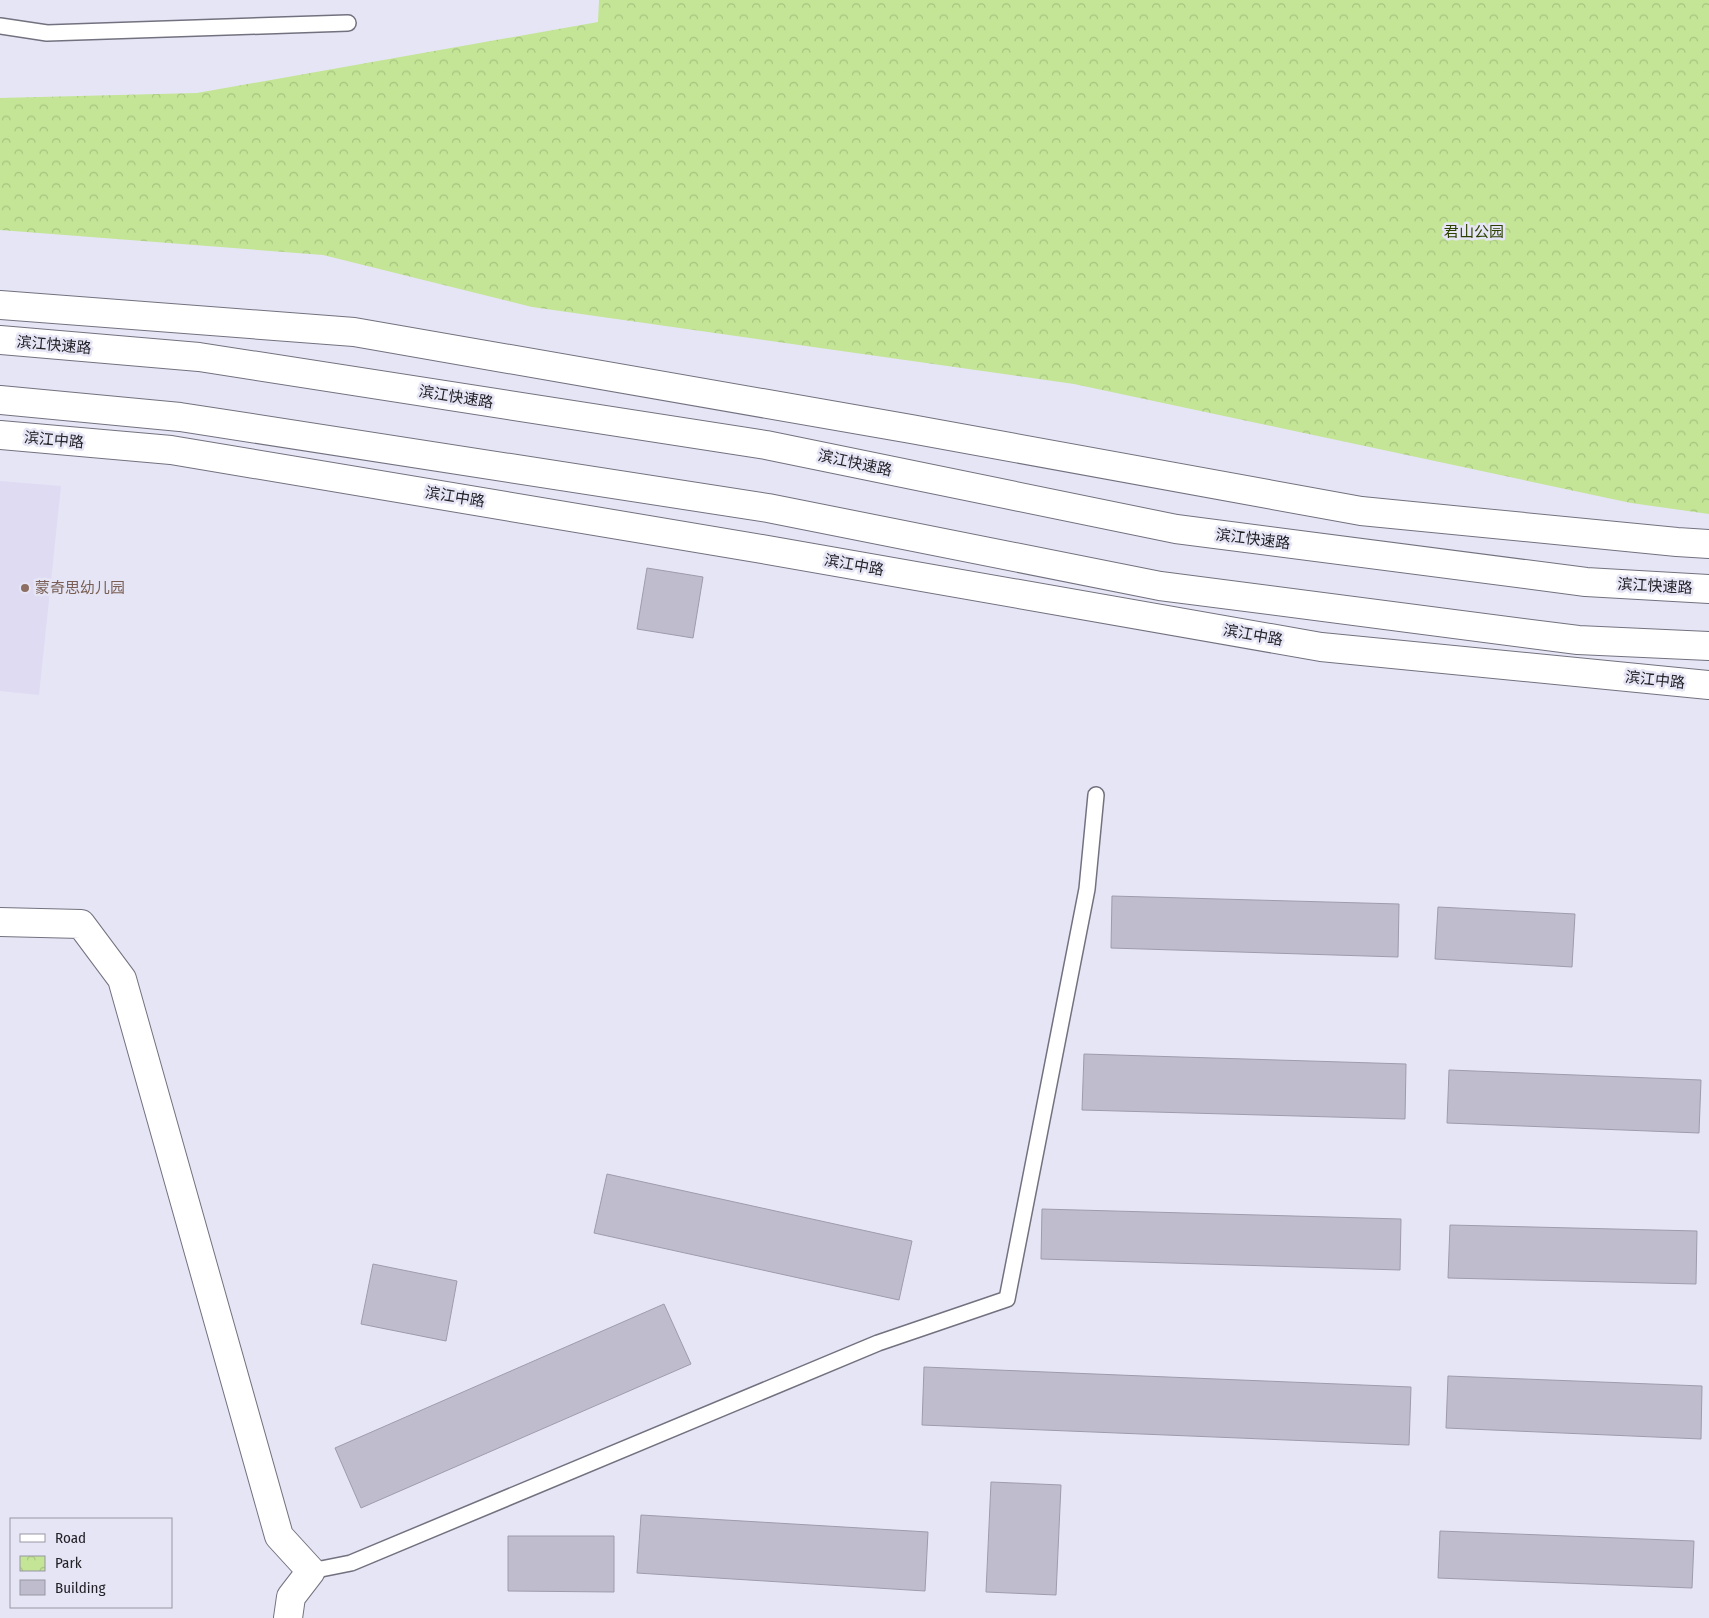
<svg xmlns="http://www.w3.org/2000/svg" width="1709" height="1618" viewBox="0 0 1709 1618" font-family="'Fira Sans Condensed','Noto Sans SC',sans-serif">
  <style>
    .built { fill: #dedbf3 }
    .park { fill: url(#park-crowns) }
    .building { fill: #bfbdcd; stroke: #9e9cac }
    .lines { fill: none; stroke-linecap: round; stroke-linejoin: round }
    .lane-casing { stroke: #72717f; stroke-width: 18 }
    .street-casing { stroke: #72717f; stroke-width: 30 }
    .primary-casing { stroke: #72717f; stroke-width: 30 }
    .highway-casing { stroke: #72717f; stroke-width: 30 }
    .lane { stroke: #fff; stroke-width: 15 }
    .street { stroke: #fff; stroke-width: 28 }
    .primary { stroke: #fff; stroke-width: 28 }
    .highway { stroke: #fff; stroke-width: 28 }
    .education-dot { fill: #8d6e63; stroke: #e6e5f5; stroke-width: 2 }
    .labels { text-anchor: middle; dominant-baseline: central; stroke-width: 5; stroke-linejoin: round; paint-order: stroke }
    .park-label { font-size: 15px; fill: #2c4100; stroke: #e6e5f5 }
    .street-label { font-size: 15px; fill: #222127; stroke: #e6e5f5 }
    .education-label { font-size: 15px; fill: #785e54; stroke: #e6e5f5; text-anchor: start }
  </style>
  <defs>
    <pattern id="park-crowns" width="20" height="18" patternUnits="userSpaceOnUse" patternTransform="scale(1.25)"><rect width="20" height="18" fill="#c3e595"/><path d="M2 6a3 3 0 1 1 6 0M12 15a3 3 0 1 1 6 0" fill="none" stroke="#a7c480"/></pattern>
  </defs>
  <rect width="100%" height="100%" fill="#e6e5f5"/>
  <path class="built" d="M0,481l61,5 -22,209 -39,-4z"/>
  <path class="park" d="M599,0h1110v514l-78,-11 -557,-119 -542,-77 -209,-52 -323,-25v-132l197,-5 401,-71z"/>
  <path class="building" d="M647,568l56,9 -10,61 -56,-9z
    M1112,896l287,8 -1,53 -287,-9z
    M1438,907l137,7 -3,53 -137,-8z
    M1084,1054l322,10 -1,55 -323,-9z
    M1449,1070l252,10 -2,53 -252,-10z
    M607,1174l305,67 -13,59 -305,-67z
    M1042,1209l359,10 -1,51 -359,-11z
    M1450,1225l247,6 -1,53 -248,-6z
    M373,1264l84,17 -11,60 -85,-17z
    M664,1304l27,60 -330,144 -26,-60z
    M924,1367l487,20 -2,58 -487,-20z
    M1448,1376l254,10 -1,53 -255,-11z
    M991,1482l70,3 -5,110 -70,-3z
    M641,1515l287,17 -3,59 -288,-18z
    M1440,1531l254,10 -2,47 -254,-10z
    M508,1536h106v56l-106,-1z"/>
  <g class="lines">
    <defs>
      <path id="lane" d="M0,26l47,7 301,-10
        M311,1571l40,-8 527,-220 129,-44 80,-410 9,-94"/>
      <path id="street" d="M0,922l81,2 41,55 157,557 32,35 -20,26 -3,21"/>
      <path id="primary" d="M0,305l354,27 557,97 450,82 316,31 32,2
        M0,435l171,15 591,99 559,98 388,38"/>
      <path id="highway" d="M0,340l199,17 567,88 410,84 410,53 123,7
        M0,400l180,17 588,91 392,78 418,54 131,6"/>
    </defs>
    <use href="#lane" class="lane-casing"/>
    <use href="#street" class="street-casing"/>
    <use href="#primary" class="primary-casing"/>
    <use href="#highway" class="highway-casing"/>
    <use href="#lane" class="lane"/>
    <use href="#street" class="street"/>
    <use href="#primary" class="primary"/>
    <use href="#highway" class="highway"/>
  </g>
  <circle class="education-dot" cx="25" cy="588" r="5"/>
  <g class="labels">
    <g class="park-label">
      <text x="1474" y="232">君山公园</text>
    </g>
    <g class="street-label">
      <text transform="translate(54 345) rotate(5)">滨江快速路</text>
      <text transform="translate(456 397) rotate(9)">滨江快速路</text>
      <text transform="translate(54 440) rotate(5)">滨江中路</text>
      <text transform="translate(855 463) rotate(12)">滨江快速路</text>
      <text transform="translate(455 497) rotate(9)">滨江中路</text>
      <text transform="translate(1253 539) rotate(7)">滨江快速路</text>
      <text transform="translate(854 565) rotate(10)">滨江中路</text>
      <text transform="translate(1655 586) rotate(3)">滨江快速路</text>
      <text transform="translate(1253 635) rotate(10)">滨江中路</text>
      <text transform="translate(1655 680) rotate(6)">滨江中路</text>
    </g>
    <g class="education-label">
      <text x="35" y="588">蒙奇思幼儿园</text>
    </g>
  </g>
  <rect x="10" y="1518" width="162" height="90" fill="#e6e5f5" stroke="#9897a3"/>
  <rect x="20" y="1534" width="25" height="8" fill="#ffffff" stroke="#9897a3"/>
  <text x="55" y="1543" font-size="15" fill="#222127">Road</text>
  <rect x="20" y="1556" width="25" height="15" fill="url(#park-crowns)" stroke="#9897a3"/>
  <text x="55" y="1568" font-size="15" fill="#222127">Park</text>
  <rect x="20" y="1580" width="25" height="15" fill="#bfbdcd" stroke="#9897a3"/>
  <text x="55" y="1593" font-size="15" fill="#222127">Building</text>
</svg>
